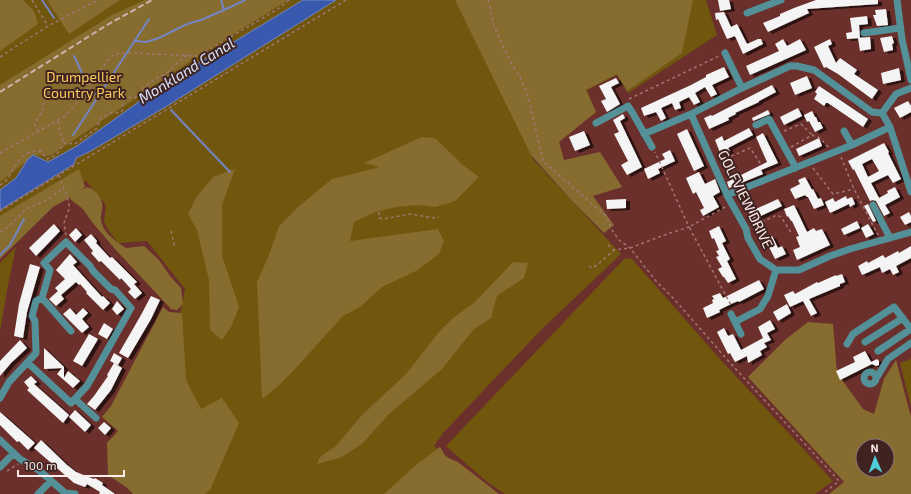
<svg xmlns="http://www.w3.org/2000/svg" width="911" height="494" viewBox="0 0 911 494" font-family="'Exo 2',sans-serif">
  <style>
    .green { fill: #71560d }
    .forest { fill: #866c2f; fill-rule: evenodd }
    .water { fill: #3959af; stroke: #7485c1 }
    .lines { fill: none; stroke-linecap: round; stroke-linejoin: round }
    .stream { stroke: #7485c1; stroke-width: 2 }
    .building { fill: #f4f4f4; fill-rule: evenodd; filter: url(#shadow) }
    .path { stroke: #a17572; stroke-width: 1.5; stroke-dasharray: 3 3; stroke-linecap: butt }
    .minor { stroke: #539097; stroke-width: 7 }
    .rail { stroke: #cfb1af; stroke-width: 2; stroke-dasharray: 6 3; stroke-linecap: butt }
    .labels { text-anchor: middle; dominant-baseline: central; stroke-width: 4; stroke-linejoin: round; paint-order: stroke }
    .park-label { font-size: 14px; fill: #fccd5e; stroke: #3f2320 }
    .street-label { font-size: 14px; fill: #fdedeb; stroke: #3f2320 }
    .water-label { font-size: 15px; font-style: italic; fill: #d7e2f9; stroke: #3f2320 }
  </style>
  <defs>
    <filter id="shadow"><feDropShadow dx="4" dy="2" stdDeviation="0" flood-color="#0009"/></filter>
  </defs>
  <rect width="100%" height="100%" fill="#6c302c"/>
  <path class="green" d="M0,0h706l11,35 -89,58 -11,-18 -30,15 9,23 -65,42 2,4 88,95 -79,75 -99,104 -9,13 59,48h-288l5,-4 -4,-70 -35,-59 14,-72 -38,-48 -29,2 -9,-12 -5,-10 2,-16 -20,-24 -49,30 -37,45z
    M16,247l-8,38 -8,46v-68z
    M625,258l7,1 87,99 114,123 -18,13h-310l-19,-13 -40,-35z
    M911,359v48l-11,-44z"/>
  <path class="forest" d="M0,0h23l11,11 4,13 -38,27z
    M47,0h73l-51,34z
    M145,0h143l-90,56 -148,100 -16,-1 -34,27v-97l112,-70z
    M455,0h238l-11,53 -55,38 -10,-17 -31,16 10,22 -37,30 5,18 36,-8 22,35 -29,9 21,29 -10,8 -32,-32 -41,-46z
    M422,137l13,1 28,27 16,12 -24,24 -19,6 -18,-2 -22,2 -21,5 -21,10 -4,19 88,-12 6,12 -5,13 -23,17 -34,16 -22,20 -17,9 -48,53 -18,18 -15,12 -5,-117 12,-27 10,-29 18,-18 35,-29 48,-12 -16,-4z
    M79,169l6,18 -4,3 6,-3c6,2 9,4 12,9 8,13 -1,17 3,28 3,10 15,18 24,24l18,-2 15,14 11,16 11,12 2,16 -6,6 -6,-1 -56,-60 -23,-27 -9,-13 -13,-10 1,-2 -18,10 -53,52v-43z
    M235,169l-13,36v51l17,51 -8,20 -9,13 -12,-10 -1,-50 -12,-50 -9,-16 8,-16 17,-21z
    M513,262l15,1 -4,15 -27,18 -6,22 -17,11 -32,40 -54,46 -26,29 -20,13 -25,7 3,-7 16,-11 26,-31 44,-41 33,-42 14,-14 22,-16z
    M163,307l6,5 13,1 4,67 15,29 21,-11 17,25 -29,67 -5,4h-72l-7,-7 -18,-12 -1,-32 11,-12 -16,-14 9,-11z
    M808,322l25,2 4,49 26,36 11,5 10,-35 12,-19 15,57v77h-82l15,-12 -96,-105 38,-38zM863,446h24v24h-24z
    M440,447l6,10 12,5 41,32h-115l33,-30z"/>
  <path class="water" d="M303,0h33l-169,106 -78,46 -13,6 -2,6 -74,46v-20l16,-12 12,-19 5,-4 15,7 29,-16 84,-60z"/>
  <g class="lines">
    <path class="stream" d="M42,0l12,18
      M224,10l21,-10
      M139,41h-5l12,1 13,-4 28,-14 14,-4 23,-10 -3,-10
      M74,56l11,23
      M92,90l6,7
      M171,110l59,62
      M73,135l76,-116
      M0,255l10,-10 14,-26"/>
  </g>
  <path class="building" d="M718,0h11l2,9 -11,2z
    M816,0h62v4l-71,5 2,4 -41,19 -5,-9 17,-7v-2l14,-6z
    M886,9l2,16 -11,1 -4,-11h3l-1,-5z
    M724,12l7,15 6,-3 10,20 11,-5h3l2,5 -20,10 -8,-18 -8,3 -9,-20 -2,1 -1,-7z
    M867,16l1,8 -9,1 1,13 -13,1 -1,-6 6,-1 -2,-14z
    M892,36l2,7 -2,1 1,6 -9,2 -4,-14z
    M870,37l1,12 -11,2 -2,-13z
    M783,39l4,7 13,-7 6,11 -56,25 -4,-9 33,-15 -4,-7z
    M830,39l2,5 -4,2 8,17 4,-5 17,12 -3,4 24,16 -6,9 -34,-25 -12,-7 -2,1 -10,-21z
    M724,67l5,10 -17,8 5,9 -6,3 -6,-10 -10,6 5,9 -6,3 -5,-8 -10,5 2,6 -6,2 -3,-7 -11,5 5,10 -5,3 -5,-9 -12,4 -3,-8 50,-23 15,-8v-2z
    M899,68l2,12 -18,4 -2,-11z
    M807,76l5,12 -17,7 -5,-12z
    M616,78l3,5 -8,4 9,17 -13,8 -6,-11 5,-2 -7,-13z
    M772,85l4,7 -17,9v1l-24,11 1,1 -8,4 1,2 -20,9 -5,-11 7,-3 1,1z
    M819,86l49,33 -5,8 -35,-24h-2l-2,3 -10,-7 3,-5 -2,-2z
    M908,101l3,5v6l-11,6 -6,-10z
    M798,108l4,8 -18,9 -4,-8z
    M768,110l2,4 -17,7 -1,-3z
    M812,111l3,6h1l2,5h2l3,6 -8,4 -6,-11 -2,1 -3,-7z
    M623,114l2,4 -5,3 22,46 -15,8 -6,-10 7,-4 -14,-27 5,-2 -6,-12z
    M749,128l4,7 -25,13 2,3 -9,4 -6,-15 7,-4 2,5z
    M687,129l17,37 -10,5 -17,-37z
    M584,131l6,14 -15,6 -6,-14z
    M763,133l15,30 -17,7 2,4 -34,14 -2,-6 40,-20 -11,-25z
    M819,138l3,8 -23,10 -3,-7z
    M884,143l5,9 -1,1 13,26 -8,4 -5,-8 -17,8 8,15 9,-5 -1,-2 8,-4 5,10 -15,8 5,8 -6,3 -8,-15 -3,-1 -3,1 -16,-32 -1,1 -5,-9zM872,159l7,12 -11,6 -6,-13z
    M670,150l5,11 -17,8 2,4 -12,6 -4,-10 21,-10 -3,-5z
    M699,172l6,12 10,-5 5,13 -7,4 6,11 -16,9 -3,-6 4,-2 -8,-16 -3,2 -7,-16z
    M805,177l7,13 1,-1 5,10 3,-1 3,7 -10,4 -6,-12h-1l-2,-2 -10,4 -5,-10 10,-5 -2,-4z
    M846,196l1,3 5,-2 3,7 -5,3 -1,-3 -19,9 -5,-11 8,-4 2,4z
    M626,199v9l-19,1 -1,-9z
    M778,199l4,7 -30,14 -3,-8z
    M868,204l8,17 -3,1 -9,-16z
    M794,205l13,27 7,-4 2,3 6,-2 8,16 -33,15 -4,-10 7,-3 -4,-10 3,-1 -7,-15h-1l-3,-5 -1,1 -3,-8z
    M909,212l2,4v6l-6,3 -5,-8z
    M857,221l3,7 -16,7 -3,-6z
    M54,224l6,7 -24,25 -7,-8z
    M868,224l6,10 -8,4 -5,-10z
    M719,226l7,15 -4,2 8,16 -3,2 9,18 -8,4 -4,-6h-1l-5,-8 4,-2 -6,-10 3,-1 -3,-5 3,-1 -5,-12 -2,1 -3,-8z
    M76,228l6,7 -7,7 -6,-7z
    M91,234l6,7 -1,2 14,15 2,-1 25,25 -3,2 8,9 -7,6 -7,-7 3,-3 -10,-11 -1,2 -19,-19 -2,1 -8,-9 2,-2 -9,-11z
    M772,236l6,12 4,-2 4,8 -11,5 -6,-12 -3,1 -4,-8z
    M911,246v12l-15,8 3,6 -6,3 -3,-6 -8,4 -2,-6 -18,8 -4,-9 9,-5 1,2 15,-8 2,3 13,-7 1,2z
    M70,254l7,8 -4,3 29,32 1,-1 7,7 -7,7 -17,-17 1,-1 -7,-8 -1,1 -3,-3 -15,13 3,4 -8,7 -7,-7 9,-8 -3,-3 10,-9 -9,-9z
    M30,264l10,3 -13,45 -4,26 -9,-2 5,-32z
    M842,274l3,8 -5,2v2l-31,13 8,14 -6,3 -8,-15 -13,6 -6,-12 9,-4 2,3 22,-12 1,1 18,-8v1z
    M759,280l5,9 -25,13 -1,-1 -7,3 -12,6 1,2 -13,6 -4,-10 10,-5 -1,-3 2,-1 -2,-3 8,-3 3,5z
    M151,296l9,4 -9,19 -23,39 -9,-5 22,-38z
    M117,301l7,8 -7,6 -5,-6z
    M787,304l4,9 -13,8 -5,-9z
    M70,308l6,7 7,-7 5,5 -6,6 7,8 -7,6 -19,-19z
    M770,320l5,9 -8,4 4,7 -7,3 3,4 -7,4 2,4 -14,8 -1,-7 -12,6 -5,-9 -2,1 -11,-22 7,-4 4,8 5,-2 8,16 22,-12 -5,-11z
    M104,323l9,6 -6,10 -9,-5z
    M89,334l9,5 -16,27 -9,-5z
    M20,340l7,8 -16,15 -11,13v-15z
    M44,348l20,19v-1v12l4,-7 12,10 -7,7 -16,-14 5,-6 -18,1z
    M865,351l6,11 6,-3 2,2v4l-3,1 -4,-2 -32,16 -4,-9 19,-9 -2,-5z
    M114,353l8,5 -4,7 -4,-2 8,5 -11,22 -16,20 -8,-6 7,-8 14,-20 -1,-1 7,-12 -4,-2z
    M31,376l6,6 -3,2 35,31 -6,8 -36,-33 2,-2 -5,-6z
    M75,410l16,15 -6,7 -16,-15z
    M0,412l35,31 -7,7 -9,-9 -2,1 -17,-17z
    M104,422l7,6 -6,7 -7,-7z
    M41,440l26,25 9,7 18,7 1,-1 8,5 -1,2 13,9h-16l1,-2 -13,-8 -2,3 -11,-4 -40,-35z"/>
  <g class="lines">
    <path class="path" d="M32,0l16,26
      M488,0l6,26 16,35 10,16 8,19 15,65 64,56 5,13 7,10 11,8 26,33 18,18 58,66 98,106 9,10 -16,13
      M0,57l48,-31 50,-26
      M629,99l90,-43
      M58,121l2,10 4,12
      M39,131l-4,-5v-3l7,-11 2,-9
      M784,131l17,-7 11,11
      M791,147l21,-12 8,3 9,10
      M0,153l65,-37c19,-19 31,-43 49,-62l18,-1 66,3 80,-47 11,-9
      M841,157l13,32 24,46
      M720,161l30,-13 12,18
      M813,168l20,26 21,-5
      M59,175l10,28v6l-5,14 2,13
      M0,185c17,-9 13,-35 41,-34l5,8c10,-2 13,-7 18,-16l11,1 4,-3 18,-13 3,-9 12,-7 6,1 4,-2 1,-10 4,-4 8,1 8,-10 15,-11 8,-3 11,-11 10,-8
      M725,207l-36,20 43,80
      M0,211l346,-211
      M379,212v6l4,1 27,-5 23,4 6,-1
      M751,227l26,-12 4,2 11,17
      M171,231l4,17
      M0,232l9,-6 17,-17 23,-10 14,-11
      M608,245l6,5 16,-2 37,-14 22,-7 -34,-75
      M589,266l3,2 5,-3 17,-15
      M7,471l11,-7"/>
    <path class="minor" d="M897,0l5,39 9,41
      M747,13l34,-13
      M864,33l36,-5
      M725,53l17,35
      M882,113l14,-19 15,-6
      M691,114l36,81 19,34 2,9 12,21 16,11h23l31,-14 20,-7 61,-17
      M596,123l32,-17 4,6 20,35
      M756,125l13,-6 27,49
      M844,131l8,14
      M644,134l47,-20 51,-26 48,-22h7l17,4 58,42 10,1 8,14 21,65
      M727,195l125,-50 38,-18
      M873,205l17,33
      M42,298l29,33
      M731,314l4,8 25,-13 8,-13 8,-26
      M735,322l6,12
      M865,342l38,-24
      M847,344l6,-10 41,-27 17,22
      M878,351l33,-22
      M864 378a6 6 0 1 1 12 0a6 6 0 1 1-12 0Z
      M877,377l11,-18 23,-16
      M0,398l9,-16 27,-29 -1,-32 -3,-5 4,-15 6,-3 8,-28 -6,-7 22,-21 24,24 3,5 18,18 4,1 16,18 -44,78 -16,17 -43,-40
      M75,399l21,19
      M0,440l20,19 20,12 25,22 10,1
      M0,467l14,-14
      M38,494l13,-13"/>
    <path class="rail" d="M0,92l107,-67 45,-25"/>
  </g>
  <g class="labels">
    <g class="park-label">
      <text x="84" y="76">Drumpellier<tspan x="84" dy="16">Country Park</tspan></text>
    </g>
    <g class="street-label">
      <text transform="translate(746 199) rotate(64)">GOLFVIEW DRIVE</text>
    </g>
    <g class="water-label">
      <text transform="translate(186 70) rotate(-32)">Monkland Canal</text>
    </g>
  </g>
  <g transform="translate(875 458) rotate(358)"><circle r="19" fill="#3f2320" stroke="#8b7471"/>
  <path d="M0-3L7 15L0 10L-7 15Z" fill="#52cbd9"/>
  <text y="-6" font-size="11" font-weight="bold" text-anchor="middle" fill="#fdedeb">N</text>
  </g>
  <path d="M18 470v6h106v-6" fill="none" stroke="#fdedeb" stroke-width="2"/>
  <text x="24" y="470" font-size="12" fill="#fdedeb" stroke="#3f2320" stroke-width="3" paint-order="stroke">100 m</text>
</svg>
